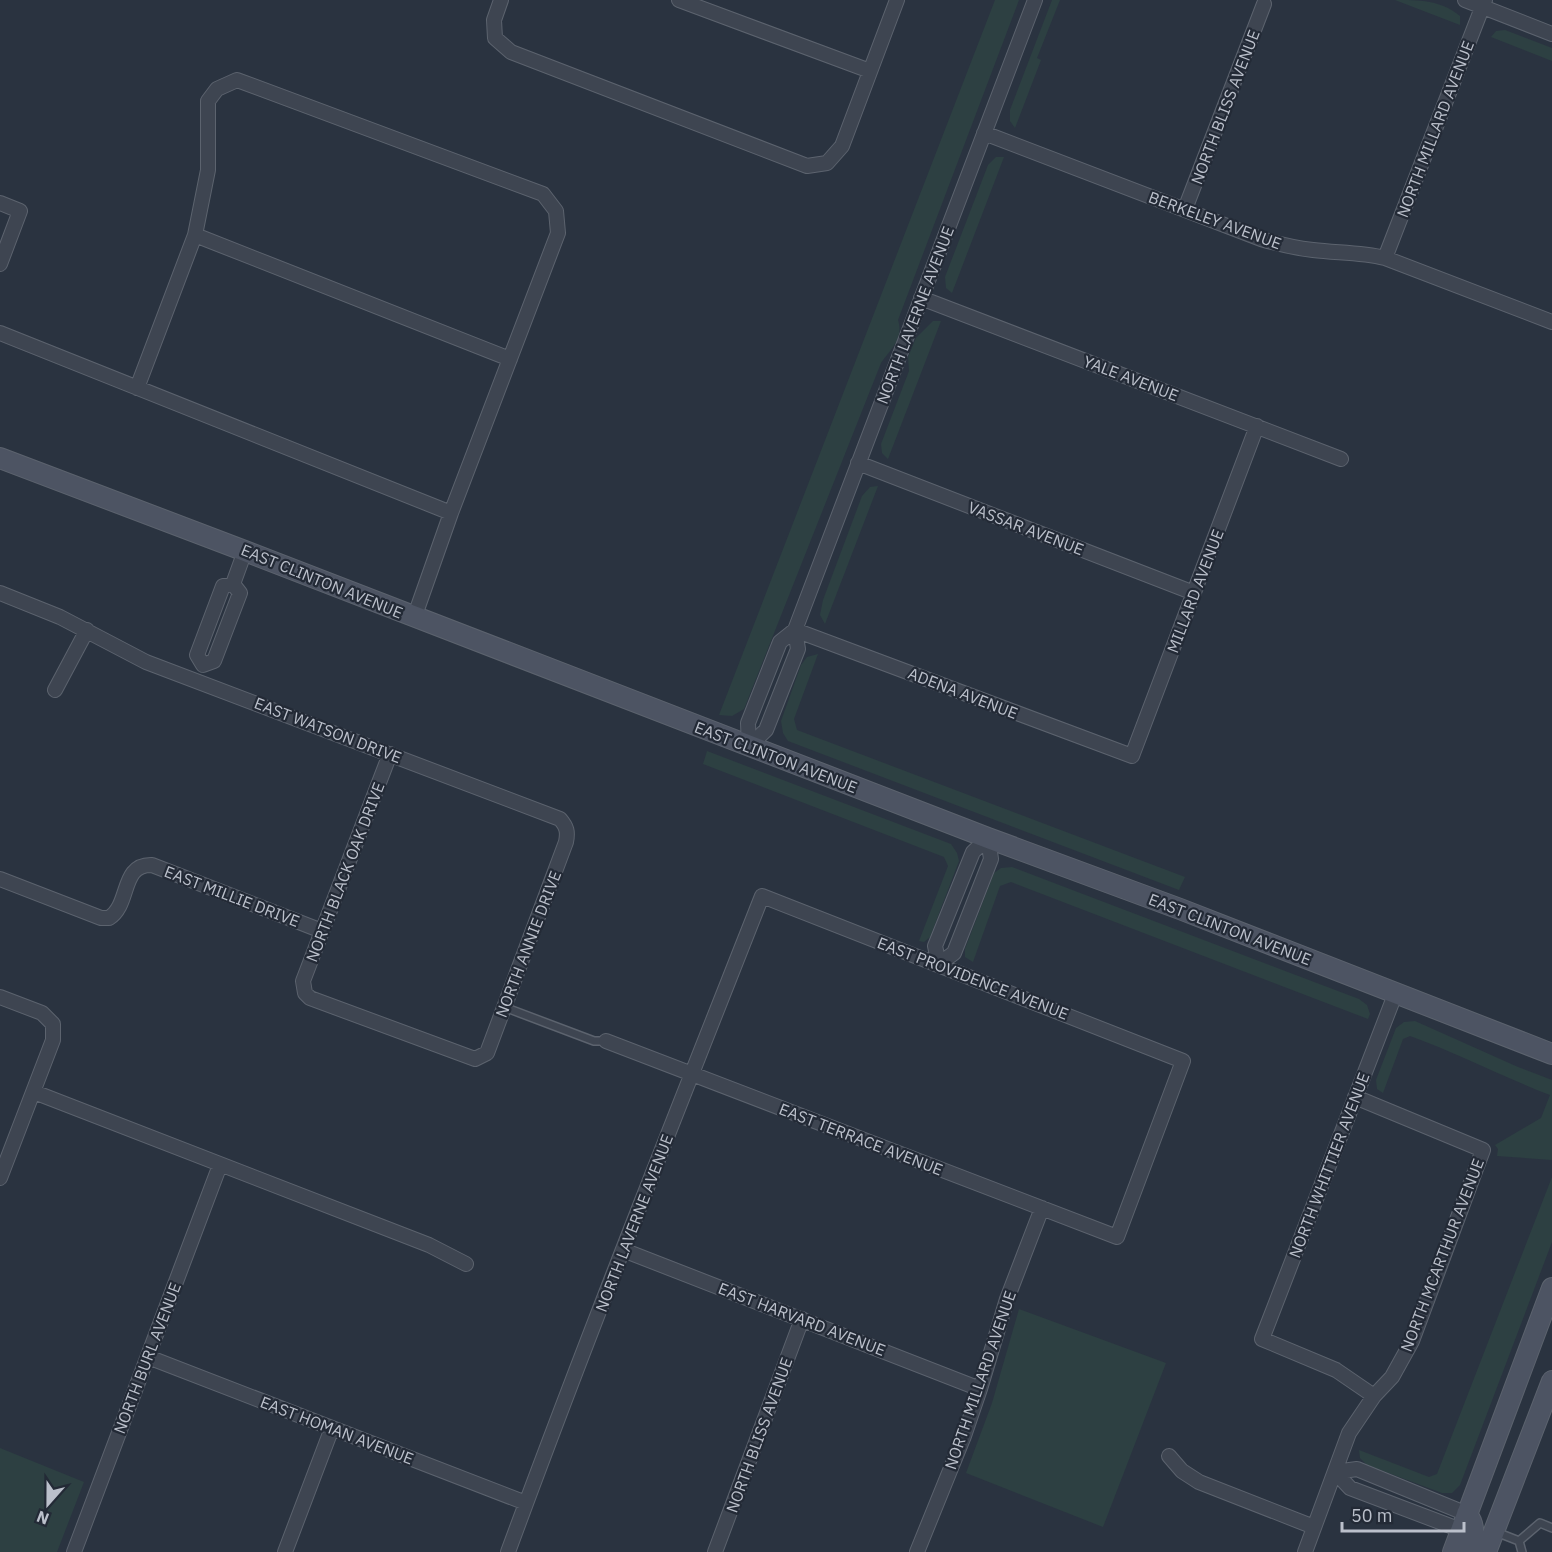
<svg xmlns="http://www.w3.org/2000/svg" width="1552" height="1552" viewBox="0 0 1552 1552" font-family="'IBM Plex Sans',sans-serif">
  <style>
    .green { fill: #2d4042 }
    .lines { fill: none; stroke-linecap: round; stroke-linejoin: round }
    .lane-casing { stroke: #5c636e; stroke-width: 10 }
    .street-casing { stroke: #5c636e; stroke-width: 16 }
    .secondary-casing { stroke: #5c636e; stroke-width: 22 }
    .lane { stroke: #3e4551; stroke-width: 7 }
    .street { stroke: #3e4551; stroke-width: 14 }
    .secondary { stroke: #4d5463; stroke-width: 20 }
    .labels { text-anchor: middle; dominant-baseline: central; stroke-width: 4.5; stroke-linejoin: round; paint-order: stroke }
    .street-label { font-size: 16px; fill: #bbc0cb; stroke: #232a36 }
  </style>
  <rect width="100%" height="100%" fill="#2a3340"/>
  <path class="green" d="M995,0h24l-121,320c6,19 -7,28 -17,43l-137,346 -12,7 -13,-1z
    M1052,0h8l-23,58 4,2 -26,68 -5,-7v-11z
    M1395,0c24,0 46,0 65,16v9z
    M1505,30l47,18v13l-61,-24 5,-6z
    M996,157h8l-52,136 -6,-5 -1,-11 43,-112z
    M933,321h8l-53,138 -6,-6 -1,-9 28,-73 -1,-14 8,-19z
    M878,486l-53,138 -5,-9 3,-15 39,-104 8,-9z
    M818,654l-24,65 3,11 388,147 -6,13 -391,-149 -5,-8 -2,-12 20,-56 6,-8z
    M707,751l244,93 6,9 2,8 -29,76 -6,5 -5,-1 29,-75 -4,-9 -241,-93z
    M1012,867l347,132 8,6 3,9 -2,5 -357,-137 -11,4 -27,76 -8,-5v-8l29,-76 7,-5z
    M1415,1021l103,46 34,13v80l-55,-4 1,-7 -3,-4 46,-27 9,-23c-47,-18 -93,-42 -140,-59l-7,3 -20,54 -6,-4 -1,-9 20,-52 8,-6z
    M1552,1177v65l-92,243 -8,8h-10l-75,-28 -7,-7 -1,-8 70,27 8,-3z
    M1019,1309l147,54 -63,164 -137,-54 26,-70z
    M0,1448l84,34 -27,70h-57z"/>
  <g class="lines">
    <defs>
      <path id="lane" d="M504,1007l90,34h12
        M1496,1532l23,9 21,-18 12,5
        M1519,1541l3,11"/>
      <path id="street" d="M501,0l-7,20 1,18 16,14 296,114 20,-3 15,-17 55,-146
        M679,0l191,71
        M1465,0l87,34
        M984,133l277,106c17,5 34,9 52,11 24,3 48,2 72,8l167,64
        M0,203l20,8 -20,53
        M1185,209l79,-205
        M1385,258l100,-258
        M921,298l420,161
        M0,333l451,180
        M137,388l58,-153
        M858,463l336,130
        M233,584l7,9 -26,68 -11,4 -6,-10 26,-69z
        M233,584l12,-33
        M0,593l60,24 86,45 414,157c7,8 8,13 6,23l-79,211 -12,6 -165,-61 -5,-5 -2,-12 87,-227
        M414,618l37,-105 107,-280 -2,-22 -13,-17 -306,-114 -20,9 -9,12v69l-13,65 315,124
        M795,630l337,126 125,-330
        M55,690l32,-60
        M749,746l17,-16 32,-81 -3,-19 240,-630
        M749,746l-1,-23 32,-81 15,-12
        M988,838l3,21 -37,94 -15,11 -4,-18 38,-94z
        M0,879l101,39h8c22,-14 11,-54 43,-53l170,66
        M0,997l42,16 11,11v16l-53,138
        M34,1092l395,153 37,19
        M623,1250l357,139
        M148,1357l378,146
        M1374,1396l-38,-26 -74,-31 134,-347
        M1169,1456l13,15 17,11 115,45
        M1335,1472l22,-3 110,45
        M1335,1472l15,16 111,42
        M74,1552l146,-387
        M285,1552l47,-124
        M508,1552c81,-220 168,-438 254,-656l421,165 -66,176 -511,-196
        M715,1552l87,-233
        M917,1552l47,-116 16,-47 27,-90 35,-91
        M1305,1552l44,-119 25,-37 18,-19 20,-36 71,-191 -128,-53"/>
      <path id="secondary" d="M0,458l245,93 743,287 192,71 372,145
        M1467,1514c10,14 6,24 1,38
        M1453,1552l99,-264
        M1486,1552l66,-171"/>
    </defs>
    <use href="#lane" class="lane-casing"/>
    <use href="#street" class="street-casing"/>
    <use href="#secondary" class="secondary-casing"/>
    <use href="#lane" class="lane"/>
    <use href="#street" class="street"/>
    <use href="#secondary" class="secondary"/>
  </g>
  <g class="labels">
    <g class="street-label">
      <text transform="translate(1225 107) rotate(-69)">NORTH BLISS AVENUE</text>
      <text transform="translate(1435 129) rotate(-69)">NORTH MILLARD AVENUE</text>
      <text transform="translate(1215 220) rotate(20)">BERKELEY AVENUE</text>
      <text transform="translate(915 315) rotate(-69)">NORTH LAVERNE AVENUE</text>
      <text transform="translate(1131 378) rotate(21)">YALE AVENUE</text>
      <text transform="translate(1026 528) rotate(21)">VASSAR AVENUE</text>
      <text transform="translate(322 581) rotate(22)">EAST CLINTON AVENUE</text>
      <text transform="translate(1195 591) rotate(-69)">MILLARD AVENUE</text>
      <text transform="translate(963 693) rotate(21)">ADENA AVENUE</text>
      <text transform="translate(328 730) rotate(21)">EAST WATSON DRIVE</text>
      <text transform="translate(776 757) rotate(21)">EAST CLINTON AVENUE</text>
      <text transform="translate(345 872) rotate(-69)">NORTH BLACK OAK DRIVE</text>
      <text transform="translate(232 896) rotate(21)">EAST MILLIE DRIVE</text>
      <text transform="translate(1230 929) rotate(21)">EAST CLINTON AVENUE</text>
      <text transform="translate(528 944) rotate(-69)">NORTH ANNIE DRIVE</text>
      <text transform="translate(973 978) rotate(21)">EAST PROVIDENCE AVENUE</text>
      <text transform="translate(861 1139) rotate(21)">EAST TERRACE AVENUE</text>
      <text transform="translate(1329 1165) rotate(-69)">NORTH WHITTIER AVENUE</text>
      <text transform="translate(634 1223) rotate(-69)">NORTH LAVERNE AVENUE</text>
      <text transform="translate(1442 1255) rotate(-69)">NORTH MCARTHUR AVENUE</text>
      <text transform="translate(802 1319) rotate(21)">EAST HARVARD AVENUE</text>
      <text transform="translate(147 1358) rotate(-69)">NORTH BURL AVENUE</text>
      <text transform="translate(980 1380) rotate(-71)">NORTH MILLARD AVENUE</text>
      <text transform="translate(337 1430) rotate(21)">EAST HOMAN AVENUE</text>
      <text transform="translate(759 1435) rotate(-70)">NORTH BLISS AVENUE</text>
    </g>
  </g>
  <g transform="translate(48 1504) rotate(201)" stroke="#232a36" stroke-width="4.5" paint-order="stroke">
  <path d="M0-4.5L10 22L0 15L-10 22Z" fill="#bbc0cb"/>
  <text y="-9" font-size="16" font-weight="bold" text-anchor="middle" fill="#bbc0cb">N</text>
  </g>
  <path d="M1342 1522v9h122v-9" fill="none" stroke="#bbc0cb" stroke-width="3"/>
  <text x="1351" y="1522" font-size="18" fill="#bbc0cb" stroke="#232a36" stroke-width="4.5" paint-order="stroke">50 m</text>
</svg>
